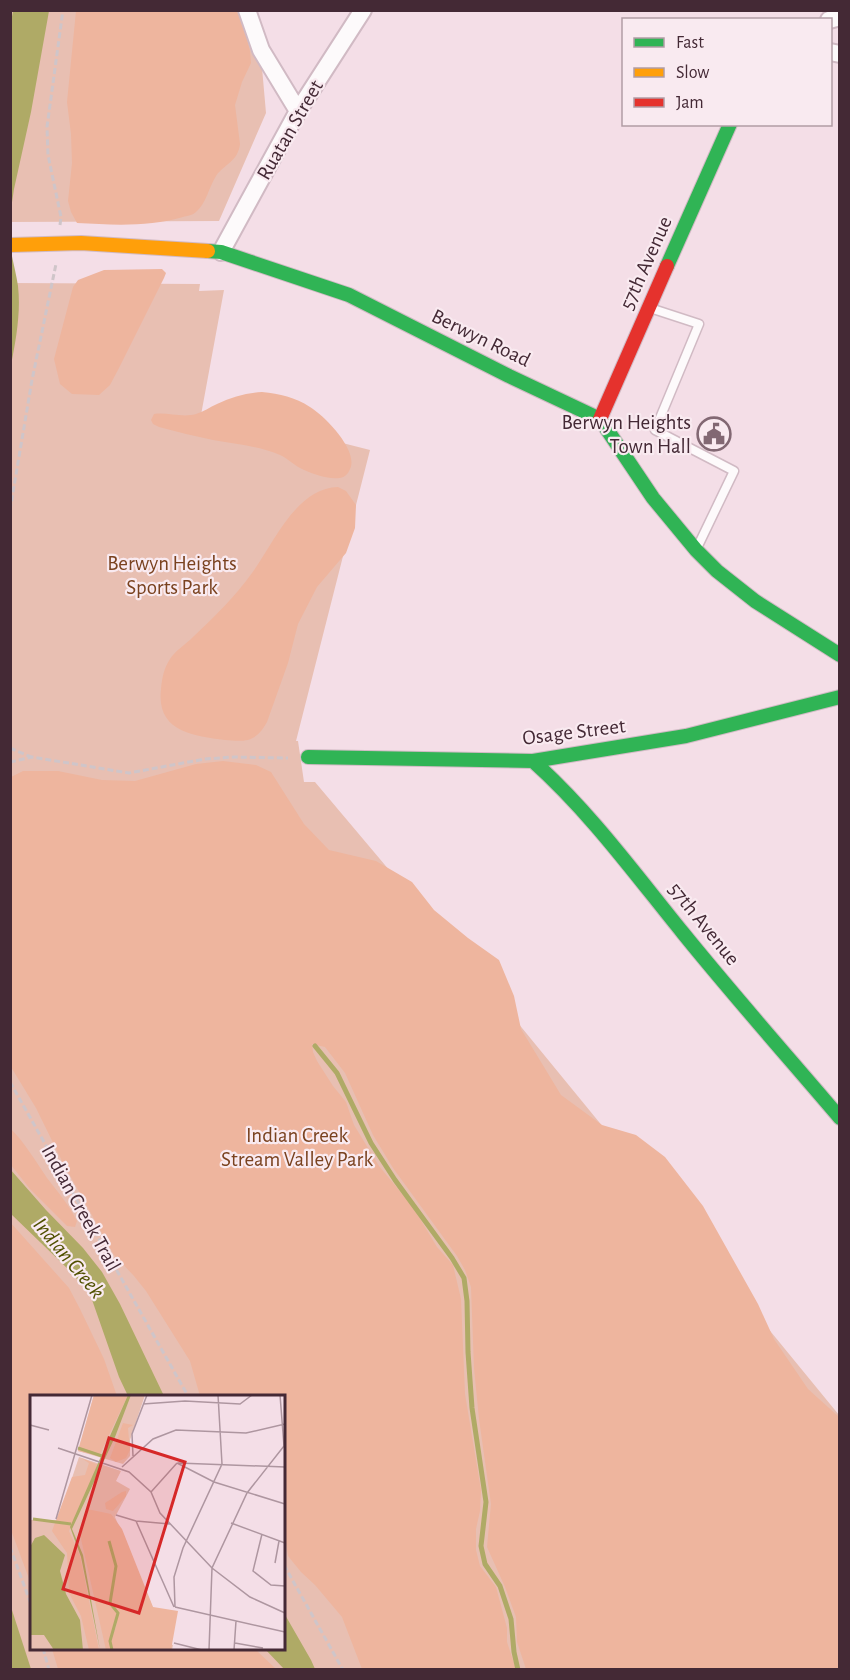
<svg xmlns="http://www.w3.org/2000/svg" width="850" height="1680" viewBox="0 0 850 1680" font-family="'Alegreya Sans',sans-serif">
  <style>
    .green { fill: #e8bfb2; fill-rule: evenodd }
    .forest { fill: #eeb59e }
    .water { fill: #afaa66 }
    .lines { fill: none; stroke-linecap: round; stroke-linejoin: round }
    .stream { stroke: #afaa66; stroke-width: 5 }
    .lane-casing { stroke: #d1bac4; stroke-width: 11 }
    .street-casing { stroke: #d1bac4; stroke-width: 20 }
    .fast-casing { stroke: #d1bac4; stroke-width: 16 }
    .slow-casing { stroke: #d1bac4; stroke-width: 16 }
    .jam-casing { stroke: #d1bac4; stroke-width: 16 }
    .path { stroke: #cfc5c9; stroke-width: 3; stroke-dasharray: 6 3; stroke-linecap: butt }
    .lane { stroke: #fdfafb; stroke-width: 8 }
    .street { stroke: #fdfafb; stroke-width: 16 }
    .fast { stroke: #30b455; stroke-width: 14 }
    .slow { stroke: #ff9f0a; stroke-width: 14 }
    .jam { stroke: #e5322d; stroke-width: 14 }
    .labels { text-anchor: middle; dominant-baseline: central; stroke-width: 4.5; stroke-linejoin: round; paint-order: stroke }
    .street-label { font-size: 21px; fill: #442935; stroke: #f9eaf0 }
    .poi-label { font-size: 21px; fill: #442935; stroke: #f9eaf0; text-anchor: end }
    .park-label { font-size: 21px; fill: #7a421f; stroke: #f9eaf0 }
    .water-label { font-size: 22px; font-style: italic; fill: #505000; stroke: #f9eaf0 }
    .inset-river { fill: none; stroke: #afaa66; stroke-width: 3 }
    .inset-road { fill: none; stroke: #ae96a0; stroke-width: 1.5 }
    .view { fill: #d62828; fill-opacity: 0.15; stroke: #d62828; stroke-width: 3 }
    .inset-edge { fill: none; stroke: #442935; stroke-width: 3 }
  </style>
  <rect width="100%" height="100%" fill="#f4dee7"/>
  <path class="green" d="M10,11h247l9,102 -47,108 -208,1z
    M10,283l190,1 -1,7 25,-1 -23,125 8,-6 161,41 -74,291h2l6,41h11l91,108 12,11 421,514v254h-828zM32,1396h252v252h-252z"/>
  <path class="forest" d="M76,11h164l10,40 1,12 -9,19 -7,23 5,39c-2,18 -16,20 -24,32 -7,11 -10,28 -20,36 -3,3 -9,4 -13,5 -34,10 -70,8 -106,6l-6,-11 -3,-11 4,-38 -1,-29 -4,-32z
    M162,269l4,4 -2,5 -45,90 -9,17 -11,10 -27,-1 -12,-10 -6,-25 19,-72 5,-7 26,-10z
    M262,392c18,2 33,5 48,15 15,9 49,44 40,62 -2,5 -5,8 -10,9 -12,2 -30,-5 -40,-10 -7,-4 -13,-10 -20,-13 -20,-9 -45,-11 -67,-15 -18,-4 -36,-8 -54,-13l-6,-3 -2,-4 3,-6c14,-2 28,4 42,0 7,-2 14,-7 21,-10 15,-7 29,-11 45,-12z
    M338,487l8,4 10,14 -1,23 -9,25 -29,34 -19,37 -10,39 -21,59c-11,20 -21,20 -42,18 -33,-4 -69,-9 -64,-51 1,-11 3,-21 9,-30 5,-8 16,-15 23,-22 21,-20 42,-40 59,-64 22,-30 44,-85 86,-86z
    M223,761l33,4 15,7 33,52 25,26 47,11 36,21 22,28 34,28 31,22 15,36 7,33 40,66 41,30 34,10 29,22 38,49 55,98 16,35 34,50 31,28v252h-313l-9,-27 -1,-25 -11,-30 -18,-40 4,-43 -12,-85 -5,-51 -3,-81 -6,-17 -8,-14 -64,-88 -20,-33 -28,-62 -20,-26 -13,-3 1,8 4,9 16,25 13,16 8,23 25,41 34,41 24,40 16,18 8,34 4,95 16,96 -1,21 -4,18v21l4,16 16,21 11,41v14l9,27h-154l-20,-52 -27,-32 -14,-13 -13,-16 -2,-13v-13l-2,-5v-129h-84l-10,-35 -44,-70 -12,-15 -20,-21 -52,-94 -26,-53 -25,-41v-290l12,-6h35l44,9 33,1 61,-17z
    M10,1128c15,15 25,32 37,50 11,14 22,27 30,43l-2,6 -8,-1 -37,-37 -19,-24z
    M10,1222l59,66 11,21 24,50 13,37h-85l-1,188 -20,-54z
    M52,1649h203l21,20h-218z"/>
  <path class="water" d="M13,11h36l-18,101 -17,77 -3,20 -1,-181z
    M10,245c2,14 6,27 8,41 3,26 -2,54 -7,79z
    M10,1169l36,41 37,38 19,24 18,32 44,92h-36l-9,-19 -29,-83 -21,-24 -58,-56z
    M11,1607l20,62h-20z
    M284,1613l27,47 4,9h-31l-19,-20 19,-1z"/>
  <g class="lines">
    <path class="stream" d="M315,1046l22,27 34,70 24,37 57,78 12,20 3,23 1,51 4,56 14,94 -5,44 4,18 15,22 11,33 3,33 4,18"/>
    <defs>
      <path id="lane" d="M650,308l49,16 -44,106 79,41 -37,77"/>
      <path id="street" d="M247,10l14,40 37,61
        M829,20l11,-3
        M830,52l10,2
        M221,252l77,-141 65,-101"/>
      <path id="fast" d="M208,251l13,1 128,43 160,81 91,43 53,79 43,52 21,21 38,30 85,54
        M667,266l63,-142
        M308,757l225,4 153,-25 154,-39
        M533,761c57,51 102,113 150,172 51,63 105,124 157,185"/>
      <path id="slow" d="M10,245l71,-2 127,8"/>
      <path id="jam" d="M600,419l67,-153"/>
    </defs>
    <use href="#lane" class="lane-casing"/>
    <use href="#street" class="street-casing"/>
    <use href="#fast" class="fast-casing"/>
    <use href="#slow" class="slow-casing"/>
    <use href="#jam" class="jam-casing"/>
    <path class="path" d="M60,225l1,-8 -13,-62 -1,-28 16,-117
      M10,510l22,-130 24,-116
      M10,748l21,9
      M10,762l22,-5 97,16 76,-14 29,-2 54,1
      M10,1082l178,314
      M10,1547l22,60
      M284,1565l59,105
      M43,1648l6,22"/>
    <use href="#lane" class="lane"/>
    <use href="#street" class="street"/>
    <use href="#fast" class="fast"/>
    <use href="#slow" class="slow"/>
    <use href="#jam" class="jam"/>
  </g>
  <defs>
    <symbol id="civic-ring" viewBox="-11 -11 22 22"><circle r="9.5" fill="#f9eaf0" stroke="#826873" stroke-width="1.5"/><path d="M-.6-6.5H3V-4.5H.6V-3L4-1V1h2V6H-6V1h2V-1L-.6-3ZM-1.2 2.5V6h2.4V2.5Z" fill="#826873"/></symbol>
  </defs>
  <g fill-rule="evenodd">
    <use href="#civic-ring" x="695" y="415" width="38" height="38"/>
  </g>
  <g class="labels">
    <g class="street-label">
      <text transform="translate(290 130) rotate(-60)">Ruatan Street</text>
      <text transform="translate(646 263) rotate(-66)">57th Avenue</text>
      <text transform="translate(481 338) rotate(26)">Berwyn Road</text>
      <text transform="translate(574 732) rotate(-7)">Osage Street</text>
      <text transform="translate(704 924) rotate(51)">57th Avenue</text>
      <text transform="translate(81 1208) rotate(61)">Indian Creek Trail</text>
    </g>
    <g class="poi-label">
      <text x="691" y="422">Berwyn Heights<tspan x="691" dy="24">Town Hall</tspan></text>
    </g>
    <g class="park-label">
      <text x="172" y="563">Berwyn Heights<tspan x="172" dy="24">Sports Park</tspan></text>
      <text x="297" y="1135">Indian Creek<tspan x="297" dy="24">Stream Valley Park</tspan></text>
    </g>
    <g class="water-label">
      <text transform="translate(69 1258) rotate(50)">Indian Creek</text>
    </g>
  </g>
  <g transform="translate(30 1395)">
    <rect width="255" height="255" fill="#f4dee7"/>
    <path d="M64,0h51l-15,45v16l-7,8 -45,-13zM49,62l42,14 -5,10 14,8 -15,28 44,105 -9,17 23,6 -1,5h-142v-125l1,-5h27z" fill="#e8bfb2"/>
    <path d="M64,0h34l-29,61 -21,-5zM93,28l10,2 -5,3 2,22 -4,8 -10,4 -6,-4zM51,63l18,7 -30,66 11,25 19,94h-10l-8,-34 -12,-23 -2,-40 -15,-22 20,-54 13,-2 4,-12zM92,97l4,-1v5l-13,15 -7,-2 -1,-6zM57,114l24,5 11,15 31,78 25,4 -7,39h-58l-3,-9 6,-14 1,-7 -8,21 3,9h-6l-27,-120z" fill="#eeb59e"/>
    <path d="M98,0h3l-16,42 -43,92 11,26 17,95 -19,-93 -11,-30zM14,140l21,20 -5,16 6,23 14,26 3,30h-29l-10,-15h-14v-88l5,-9z" fill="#afaa66"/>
    <path class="inset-river" d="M48,53l24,8M3,124l38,5M79,146l7,25 -6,37 8,10 -8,28 2,9"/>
    <path class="inset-road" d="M250,0l4,51M113,9l42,-3 55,3 12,-9M0,30l19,5M28,53l71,24 22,20 9,21 52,55 38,29 35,16M103,61l-1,-22 15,-39M147,68l37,19 71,22M148,68l107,4M92,72l31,-28 23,-9 70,3 39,-9M121,97l26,-29M86,120l20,6 34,3M26,124l36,-124M106,126l38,86M201,128l54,20M232,139l-9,37 18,14 14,1M245,168l4,-22M145,212l-1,-30 9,-29 39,-84 -4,-69M145,212l110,25M144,248l28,7M205,248l28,5M179,255l3,-82 35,-75 37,-47M204,255l2,-29"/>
    <path class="view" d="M79,43l76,24 -46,151 -76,-24z"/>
    <rect width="255" height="255" class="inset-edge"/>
  </g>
  <rect width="850" height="1680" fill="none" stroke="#442935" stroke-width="24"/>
  <rect x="622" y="18" width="210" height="108" fill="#f9eaf0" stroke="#b19da5" stroke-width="1.5"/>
  <rect x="634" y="38" width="30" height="9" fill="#30b455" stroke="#b19da5" stroke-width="1.5"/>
  <text x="676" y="48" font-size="18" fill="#442935">Fast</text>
  <rect x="634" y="68" width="30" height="9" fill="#ff9f0a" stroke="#b19da5" stroke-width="1.5"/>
  <text x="676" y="78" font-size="18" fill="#442935">Slow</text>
  <rect x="634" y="98" width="30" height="9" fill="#e5322d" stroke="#b19da5" stroke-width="1.5"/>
  <text x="676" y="108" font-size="18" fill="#442935">Jam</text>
</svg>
